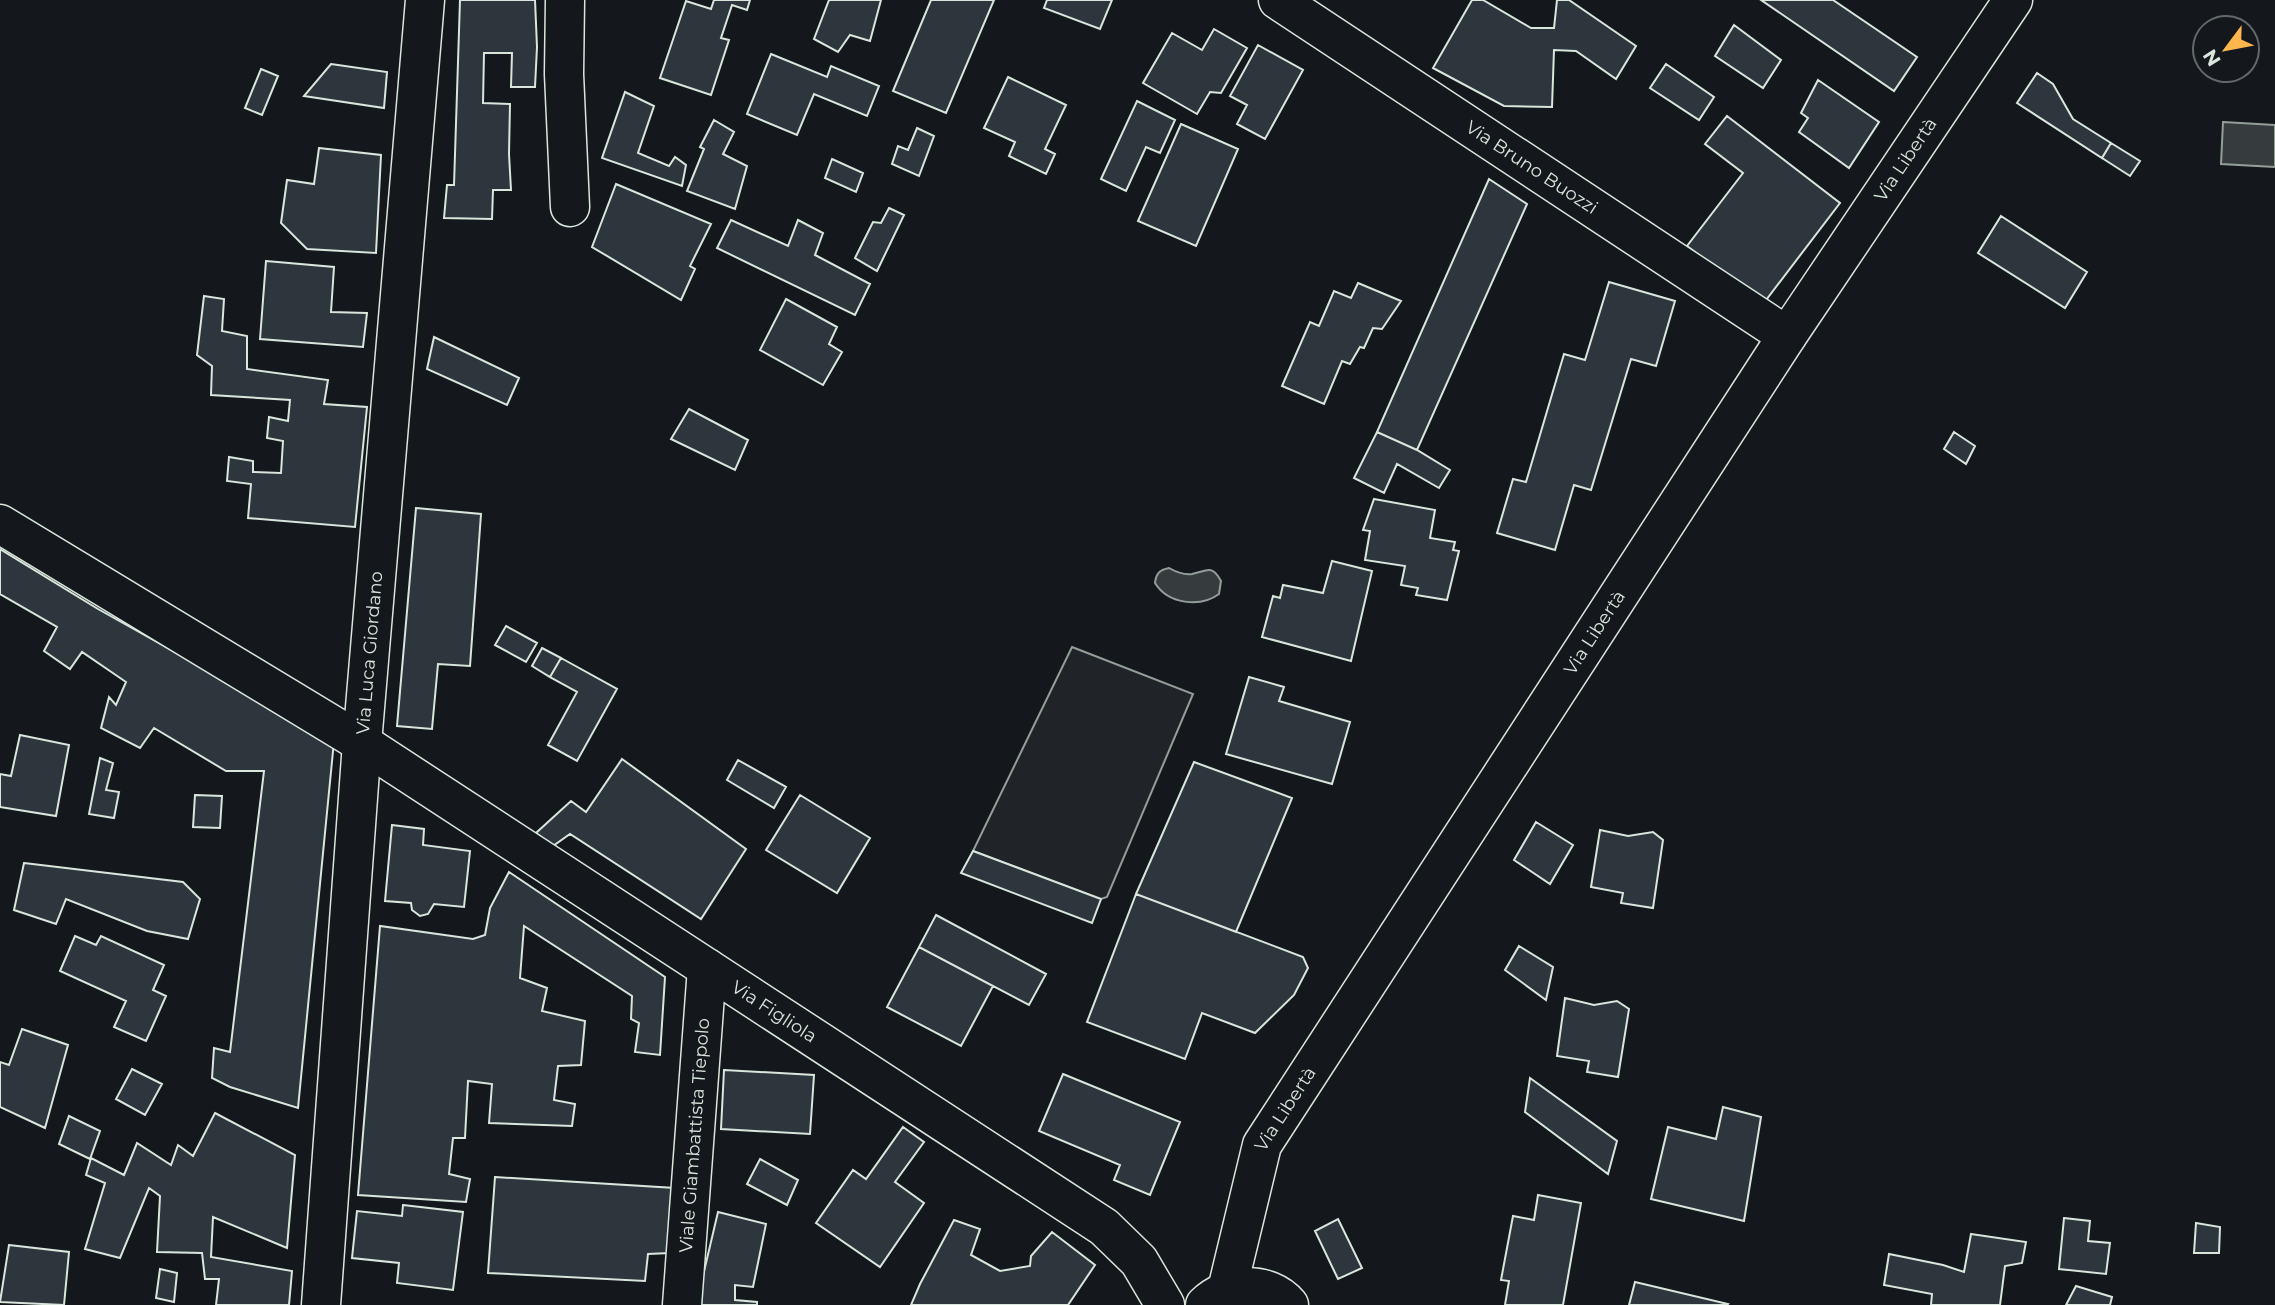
<svg xmlns="http://www.w3.org/2000/svg" width="2275" height="1305" viewBox="0 0 2275 1305" font-family="Montserrat,sans-serif">
  <style>
    .green { fill: #202428; stroke: #939e99; stroke-width: 2 }
    .water { fill: #363b3e; stroke: #939e99; stroke-width: 2 }
    .building { fill: #2c363c; stroke: #d8e6dc; stroke-width: 2 }
    .lines { fill: none; stroke-linecap: round; stroke-linejoin: round }
    .minor-casing { stroke: #d8e6dc; stroke-width: 41 }
    .minor { stroke: #14181c; stroke-width: 38 }
    .labels { text-anchor: middle; dominant-baseline: central; stroke-width: 5; stroke-linejoin: round; paint-order: stroke }
    .street-label { font-size: 18px; fill: #d8e6dc; stroke: #14181c }
  </style>
  <rect width="100%" height="100%" fill="#14181c"/>
  <path class="green" d="M1072,647l121,47 -86,203 -6,2 -128,-48z"/>
  <path class="water" d="M2223,122l52,3v42l-54,-3z
    M1169,568c7,4 15,7 23,6 15,-3 20,-10 29,7l-2,13c-19,14 -51,10 -64,-11 1,-9 4,-13 14,-15z"/>
  <path class="building" d="M460,0h75l2,47 -2,40h-24l1,-34h-28l-1,50 27,1 -1,50 2,36h-18l-1,29 -48,-1 3,-33h7z
    M714,0h36l-3,10 -15,-5 -11,33 8,2 -18,55 -51,-17 26,-77 25,8z
    M829,0h52l-11,41 -20,-6 -12,17 -24,-13z
    M931,0h63l-48,113 -53,-22z
    M1047,0h65l-12,29 -56,-21z
    M1472,0h11l48,28h23l3,-28h12l67,46 -20,33 -40,-28 -22,-1 -2,57 -48,-1 -71,-38z
    M1761,0h72l84,57 -23,34z
    M1734,25l47,35 -18,28 -48,-32z
    M1214,29l33,19 -26,45 -11,-1 -13,22 -54,-31 29,-50 30,17z
    M1258,45l45,25 -38,69 -28,-15 10,-19 -17,-9z
    M771,54l56,23 4,-11 48,20 -12,30 -53,-22 -17,41 -50,-21z
    M331,64l56,8 -3,36 -80,-12z
    M1666,64l48,33 -15,23 -49,-32z
    M261,69l17,7 -16,39 -17,-7z
    M2037,73l16,11 20,35 38,24 -9,15 -85,-55z
    M1008,77l58,28 -21,44 10,5 -9,20 -37,-18 6,-14 -31,-14z
    M1818,80l61,42 -30,46 -50,-36 9,-14 -7,-5z
    M625,92l29,14 -16,47 31,13 6,-9 11,8 -4,21 -80,-28z
    M1137,101l38,19 -15,33 -14,-6 -20,44 -25,-12z
    M1727,116l113,87 -77,101 -76,-58 56,-73 -38,-29z
    M714,120l20,12 -11,22 24,12 -12,43 -48,-18 17,-42 -4,-2z
    M1181,124l57,25 -42,97 -58,-25z
    M917,128l17,8 -15,40 -27,-12 6,-18 10,4z
    M2111,143l29,18 -10,15 -28,-18z
    M319,148l62,7 -5,98 -69,-4 -26,-26 6,-43 27,4z
    M832,159l31,14 -7,19 -31,-14z
    M1489,179l38,25 -110,246 -40,-18z
    M616,184l95,40 -21,42 5,3 -14,31 -89,-53z
    M889,208l15,7 -27,56 -22,-13 18,-36 8,1z
    M2001,216l86,56 -22,36 -87,-55z
    M731,220l57,26 10,-26 25,13 -8,22 55,29 -15,31 -138,-67z
    M266,261l68,6 -3,45 36,1 -4,34 -103,-8z
    M1609,282l66,19 -19,65 -25,-7 -40,131 -17,-5 -19,65 -58,-17 16,-54 13,3 38,-128 21,6z
    M1358,283l43,18 -19,28 -9,-1 -9,20 -4,-1 -10,17 -8,-3 -18,43 -42,-18 28,-64 9,4 15,-35 17,7z
    M204,296l20,3 -2,32 25,5v33l81,11 -4,24 43,3 -12,120 -107,-9 3,-34 -24,-3 2,-24 24,4v11l28,1 2,-32 -16,-3 2,-21 19,4 2,-21 -79,-5 1,-29 -15,-11z
    M786,299l51,28 -8,17 13,8 -19,33 -63,-35z
    M434,337l85,41 -12,27 -80,-36z
    M689,409l59,31 -13,30 -64,-31z
    M1377,432l40,18 33,20 -11,18 -42,-24 -13,29 -30,-15z
    M1954,432l21,14 -9,18 -22,-15z
    M1374,499l61,11 -5,28 25,4 -2,8 6,1 -12,49 -31,-5 2,-7 -17,-3 4,-19 -40,-6 5,-29 -7,-1z
    M416,508l65,6 -11,152 -32,-2 -6,65 -35,-3z
    M0,549l98,60 236,132 -36,367 -68,-21 -18,-9 2,-30 16,4 34,-281h-38l-72,-43 -14,20 -39,-20 8,-31 7,8 10,-23 -44,-30 -12,17 -26,-18 13,-24 -57,-33z
    M1332,561l40,10 -21,90 -89,-24 11,-41 7,2 3,-13 40,8z
    M506,626l31,17 -11,19 -31,-17z
    M542,648l19,10 -11,19 -18,-11z
    M561,658l56,31 -40,72 -29,-16 29,-53 -27,-15z
    M1249,677l35,10 -5,14 71,21 -18,62 -106,-30z
    M20,735l49,10 -13,71 -56,-9v-33l11,2z
    M100,758l13,5 -7,27 13,2 -5,26 -25,-4z
    M622,759l124,90 -45,70 -131,-85 -17,12 -17,-13 35,-32 15,11z
    M738,760l48,27 -12,21 -47,-28z
    M1194,762l98,36 -56,134 -100,-38z
    M195,795l27,1 -2,32 -27,-1z
    M800,795l70,43 -33,55 -71,-43z
    M1536,822l37,23 -23,39 -36,-24z
    M392,825l32,4 -1,16 47,6 -6,56 -30,-3 -6,10 -8,2 -8,-6 -1,-7 -26,-2z
    M1600,830l28,6 25,-4 10,8 -10,68 -32,-5 2,-10 -32,-6z
    M973,851l128,48 -9,24 -131,-50z
    M24,863l159,19 17,17 -12,40 -41,-8 -81,-32 -10,25 -42,-14z
    M509,872l156,105 -5,78 -25,-3 4,-29 -8,-4 1,-23 -108,-70 -4,52 27,10 -5,23 43,10 -4,44 -23,1 -4,34 21,4 -3,22 -83,-3 3,-39 -24,-3 -3,57h-12l-4,36 21,5 -4,23 -108,-7 22,-269 93,13 12,-4 5,-27z
    M1136,894l167,63 5,11 -14,27 -39,38 -53,-20 -17,46 -98,-37z
    M936,915l110,59 -17,31 -110,-58z
    M75,936l21,9 5,-9 63,29 -11,25 13,6 -20,45 -32,-14 12,-26 -66,-30z
    M1519,946l34,21 -7,33 -41,-30z
    M919,947l74,39 -32,60 -74,-39z
    M1565,998l29,7 23,-4 12,8 -11,68 -31,-5 2,-11 -32,-5z
    M22,1029l46,16 -23,83 -45,-21v-45l9,3z
    M132,1069l30,15 -17,31 -29,-16z
    M724,1070l90,5 -4,59 -89,-5z
    M1063,1074l117,48 -30,73 -36,-15 6,-15 -81,-34z
    M1530,1078l87,63 -9,33 -83,-62z
    M1723,1107l38,10 -17,104 -93,-22 17,-72 48,12z
    M215,1113l80,42 -8,93 -74,-31 -2,40 81,14 -3,34h-73l3,-26h-14l-3,-26 -45,-1 3,-56 -11,-8 -29,70 -35,-9 20,-66 -19,-8 5,-17 33,17 13,-32 34,22 7,-20 15,11z
    M69,1116l31,15 -10,28 -31,-15z
    M903,1127l21,15 -29,40 29,21 -44,64 -64,-44 37,-53 13,9z
    M760,1159l38,21 -11,25 -40,-21z
    M495,1177l180,11 -5,65 -22,1 -3,27 -157,-8z
    M1538,1195l43,8 -18,102h-58l4,-24 -8,-1 12,-64 21,4z
    M403,1205l60,7 -10,78 -56,-7 2,-20 -47,-5 5,-47 45,5z
    M718,1212l48,12 -13,63 -18,-2v15l22,2v3h-56l1,-25z
    M2064,1218l26,3 -2,20 22,2 -4,31 -47,-5z
    M1338,1219l24,49 -24,11 -23,-48z
    M954,1220l26,9 -9,26 29,16 30,-5 1,-10 21,-24 43,33 -27,40h-157l9,-21z
    M2196,1223l24,4 -1,26h-25z
    M1971,1234l55,8 -4,21 -17,3 -5,39h-69l1,-11 -48,-9 5,-31 54,11 21,7z
    M9,1245l60,7 -5,53 -64,-3z
    M160,1269l17,4 -3,29 -18,-4z
    M1635,1282l93,22 -1,1h-98z
    M2076,1286l36,11 -2,8h-44z"/>
  <g class="lines">
    <defs>
      <g id="minor">
        <path d="M565,0l-1,74 6,133"/>
        <path id="s1" d="M1278,0l509,336"/>
        <path id="s2" d="M0,524l362,219 742,484 35,34 26,44"/>
        <path id="s3" d="M1227,1290l35,-145 525,-809 226,-336"/>
        <path id="s4" d="M321,1305l41,-562 63,-743"/>
        <path id="s5" d="M682,1305l25,-337"/>
        <path d="M1205,1305c22,-22 63,-25 84,0"/>
      </g>
    </defs>
    <use href="#minor" class="minor-casing"/>
    <use href="#minor" class="minor"/>
  </g>
  <g class="labels">
    <g class="street-label">
      <text stroke="none"><textPath href="#s3" startOffset="1326">Via Libertà</textPath></text>
      <text stroke="none"><textPath href="#s1" startOffset="304">Via Bruno Buozzi</textPath></text>
      <text stroke="none"><textPath href="#s3" startOffset="760">Via Libertà</textPath></text>
      <text stroke="none"><textPath href="#s4" startOffset="654">Via Luca Giordano</textPath></text>
      <text stroke="none"><textPath href="#s2" startOffset="915">Via Figliola</textPath></text>
      <text stroke="none"><textPath href="#s3" startOffset="192">Via Libertà</textPath></text>
      <text stroke="none"><textPath href="#s5" startOffset="170">Viale Giambattista Tiepolo</textPath></text>
    </g>
  </g>
  <g transform="translate(2226 49) rotate(238)"><circle r="33" fill="#14181c" stroke="#626a69" stroke-width="2"/>
  <path d="M0-5L12 26L0 18L-12 26Z" fill="#ffb74d"/>
  <text y="-10" font-size="19" font-weight="bold" text-anchor="middle" fill="#d8e6dc">N</text>
  </g>
</svg>
